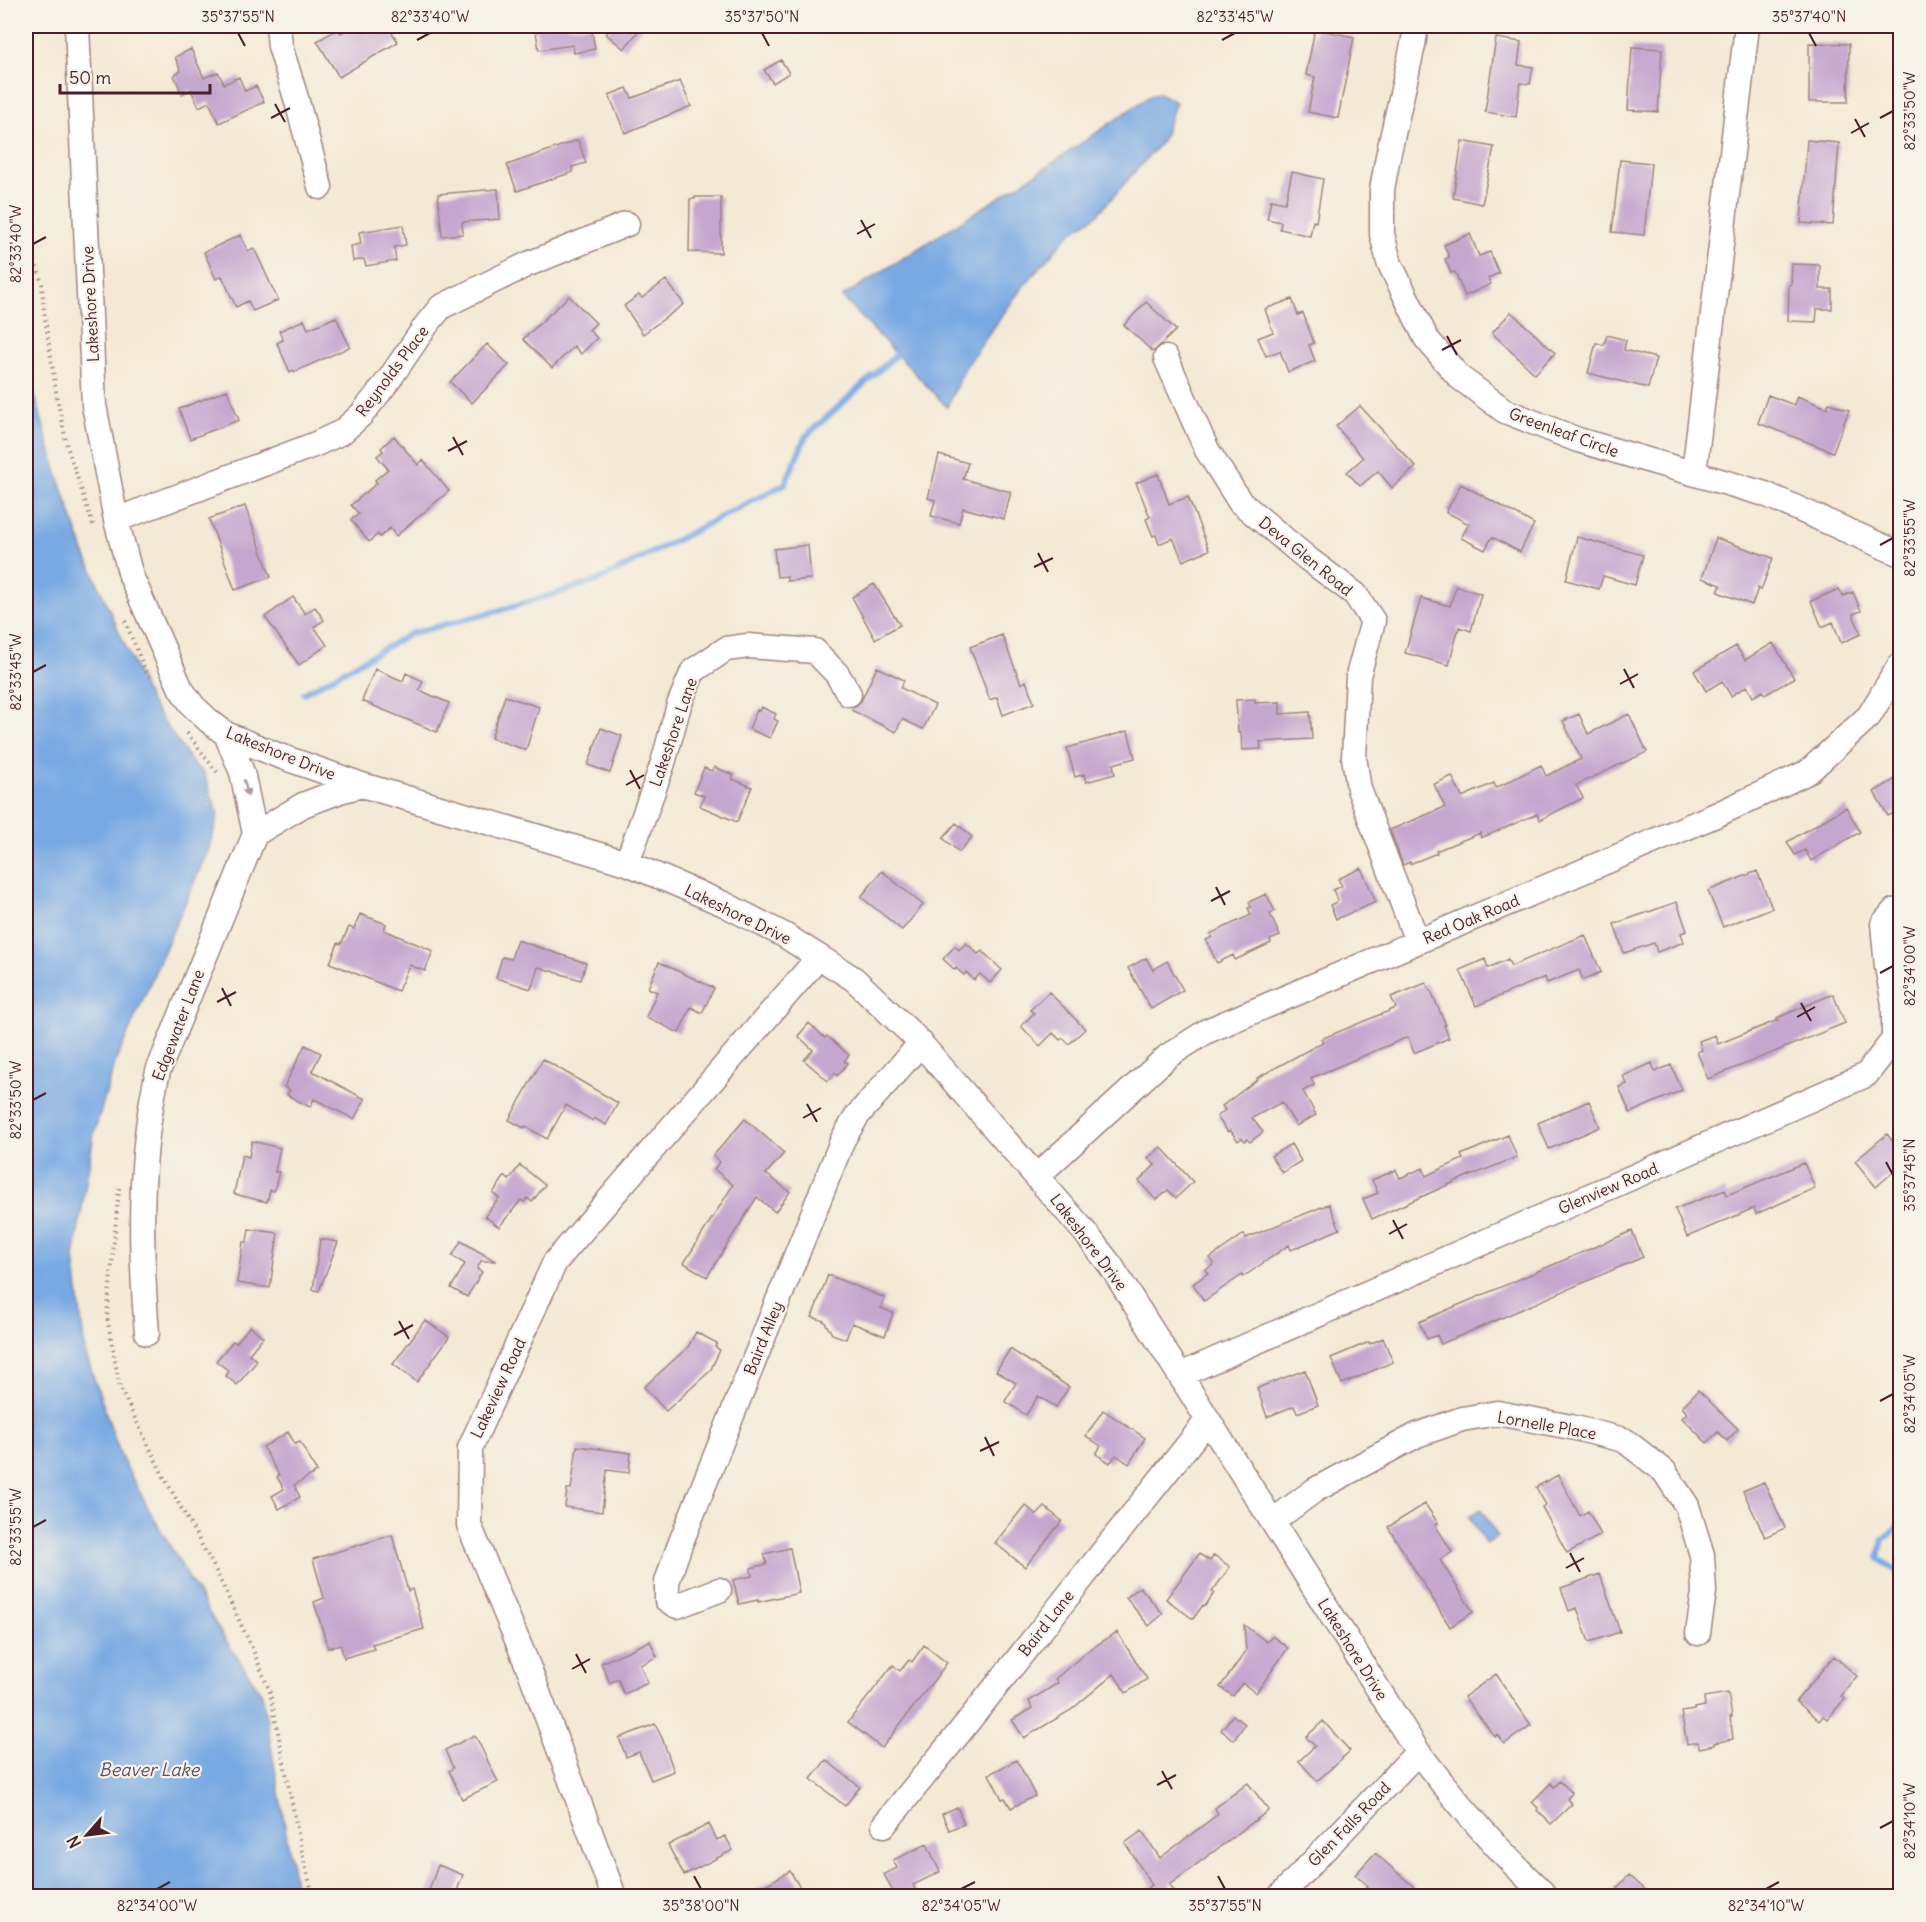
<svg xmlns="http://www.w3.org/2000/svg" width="1926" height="1922" viewBox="0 0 1926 1922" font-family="Delius,sans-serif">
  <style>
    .water { fill: #78a9e3; stroke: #616487; stroke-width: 1.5 }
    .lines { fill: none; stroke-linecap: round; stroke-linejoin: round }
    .stream { stroke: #78a9e3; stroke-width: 6 }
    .building { fill: #c5a6cf }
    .minor-casing { stroke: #9f8480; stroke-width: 27 }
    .path { stroke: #9f8480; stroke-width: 4; stroke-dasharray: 1.5 4.5; stroke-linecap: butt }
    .minor { stroke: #fff; stroke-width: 24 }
    .oneway { fill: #ae9aa0 }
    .ticks { fill: none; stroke: #4a1f2b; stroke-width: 2 }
    .labels { text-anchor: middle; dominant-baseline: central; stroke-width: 4.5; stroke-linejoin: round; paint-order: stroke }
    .street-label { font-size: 16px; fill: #4a1f2b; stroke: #f7f3e8 }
    .water-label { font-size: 18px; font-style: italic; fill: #5a4f6b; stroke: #f7f3e8 }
    .neatline { fill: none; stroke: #4a1f2b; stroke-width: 2 }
    .ticks-label { font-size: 15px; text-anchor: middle; fill: #4a1f2b }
  </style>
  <rect width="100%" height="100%" fill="#f7f3e8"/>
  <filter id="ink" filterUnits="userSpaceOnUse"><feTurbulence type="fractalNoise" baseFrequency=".0167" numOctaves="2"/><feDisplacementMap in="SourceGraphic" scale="12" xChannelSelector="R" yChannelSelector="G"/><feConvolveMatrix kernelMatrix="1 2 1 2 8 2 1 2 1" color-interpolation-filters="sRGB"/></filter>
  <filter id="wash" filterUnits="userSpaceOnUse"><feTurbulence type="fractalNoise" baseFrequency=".008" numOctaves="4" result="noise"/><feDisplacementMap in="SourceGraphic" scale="24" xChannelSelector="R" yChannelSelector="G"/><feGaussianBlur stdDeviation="1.35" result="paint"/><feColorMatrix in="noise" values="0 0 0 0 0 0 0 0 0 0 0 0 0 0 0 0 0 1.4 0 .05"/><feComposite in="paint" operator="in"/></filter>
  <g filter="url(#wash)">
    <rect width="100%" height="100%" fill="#f4e9d5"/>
    <path class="water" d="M1159,93l17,9 -14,39 -66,75 -26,17 -49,56 -56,79 -18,39 -105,-110 203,-129 108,-74z
      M26,364l29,103 29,85 66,150 43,62 11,9 14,42 -8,31 -95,217 -21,70 -20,124 11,95 36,105 32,60 69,118 40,59 35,202h-271z
      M1481,1509l17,28 -12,7 -17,-28z"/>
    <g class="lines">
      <path class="stream" d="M304,693l108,-60 89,-23 96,-29 188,-97 21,-48 91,-82
        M1900,1526l-17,13 -4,19 21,16"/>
    </g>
    <g id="blocks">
      <path class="building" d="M353,26h35l10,16 -59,35 -22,-36 21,-12 3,4z
        M535,26h56l4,23 -21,4 -1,-8 -34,5z
        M613,26h30l-19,23 -18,-15z
        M1315,29l39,8 -16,81 -30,-6 7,-35 -9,-2z
        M1496,38l25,4 -3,23 15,2 -3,17 -10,-1 -4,34 -31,-5z
        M1809,43l40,1 -1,58h-39z
        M1632,47l30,2 -4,63 -30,-2z
        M191,49l13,29 14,-6 6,12 15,-7 6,14 11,-5 8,16 -45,21 -10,-21 -10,5 -8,-17 -9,4 -8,-19 7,-4 -6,-14z
        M781,60l8,13 -16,10 -9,-13z
        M680,81l11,25 -66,27 -16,-38 18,-7 5,10z
        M578,140l8,23 -14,4 1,5 -56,19 -10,-26z
        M1807,140l32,3 -6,82 -32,-2z
        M1462,141l32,6 -12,57 -29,-6z
        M1620,160l31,3 -7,72 -32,-3z
        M1292,172l31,7 -7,43 -3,-1 -3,15 -30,-7 1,-7 -14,-3 4,-19 14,3z
        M498,189l2,30 -38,3 1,12 -21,2 -4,-42z
        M695,197h26v56l-32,-1 1,-53h5z
        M403,225l3,20 -12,2 2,14 -30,5 -2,-7 -11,2 -2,-15 10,-2 -2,-12z
        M1470,234l9,22 11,-4 9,21 -11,5 3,6 -26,12 -10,-24 -4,1 -6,-14 4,-2 -5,-12z
        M240,235l8,16 6,-3 24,52 -25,11 -5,-10 -12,6 -14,-31 -6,3 -12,-27z
        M1792,264l28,1v24h12v20h-15l-1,13 -28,-1 1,-36h2z
        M666,280l18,24 -41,30 -19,-28 15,-11 3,3z
        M569,296l27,27 -7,7 8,8 -16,16 -7,-8 -22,22 -29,-29z
        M1292,299l6,16 5,-2 11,30 -5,2 6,16 -27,11 -8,-21 -14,5 -8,-18 15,-6 -8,-23z
        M1146,302l30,28 -23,22 -29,-27z
        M1511,312l44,41 -20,21 -43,-41z
        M336,317l14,30 -56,25 -1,-2 -3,2 -13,-29 6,-3 -4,-9 25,-11 4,9z
        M1607,335l19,5 -2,10 32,8 -8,30 -60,-15 8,-30 8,2z
        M487,344l22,21 -37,38 -22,-21z
        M227,390l12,30 -49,19 -11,-30z
        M1768,395l26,10 3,-9 30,12 2,-5 20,7 -16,42 -75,-29z
        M1360,406l56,61 -24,21 -14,-17 -18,15 -13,-14 16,-14 -27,-32z
        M394,436l24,29 5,-5 26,31 -53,45 -6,-8 -10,9 -2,-3 -9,8 -18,-22 8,-6 -8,-9 26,-22 -2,-3 13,-11 -11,-13 6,-5 -2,-3z
        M939,455l29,8 -5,16 48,13 -7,27 -41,-11 -4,15 -28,-7 4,-16 -7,-2z
        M1158,474l11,30 19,-7 21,53 -26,11 -10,-23 -14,6 -3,-9 -3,1 -7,-17 4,-2 -14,-34z
        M1461,484l73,40 -14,28 -28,-15 -7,13 -24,-12 8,-14 -23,-12z
        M245,506l26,71 -36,13 -26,-71z
        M1577,537l66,18 -8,30 -32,-9 -4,13 -33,-9z
        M1716,538l57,20 -12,32 -3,-2 -6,17 -34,-13 3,-7 -19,-7z
        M808,545l3,34 -24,2v-5l-10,1 -3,-28z
        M874,584l26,41 -25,14 -23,-42z
        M1456,586l25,8 -10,37 -12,-4 -10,38 -44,-12 16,-55 29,8z
        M1839,589l4,7 10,-4 8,19 -8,3 8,20 -20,9 -8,-21 -11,5 -11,-26z
        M293,597l12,17 10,-7 9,13 -10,7 13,18 -28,20 -34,-48z
        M1002,635l19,49 5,-3 8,22 -31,12 -6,-18 -7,3 -20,-53z
        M1773,643l21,35 -29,17 -2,-4 -10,6 -6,-11 -16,10 -9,-15 -16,10 -12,-20 42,-25 9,14z
        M877,667l27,13 -3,8 34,17 -12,24 -21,-10 -6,13 -45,-22 10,-9z
        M375,669l28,12 3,-8 17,8 -4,9 30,13 -12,29 -75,-31z
        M505,696l34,11 -13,43 -35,-12z
        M1255,699v4l25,-1v12l30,-2 2,27 -52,3 1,7 -19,1 -1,-18h-3l-2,-32z
        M761,707l15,7 -2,5 4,2 -8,17 -21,-9 8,-19 2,1z
        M1579,714l9,20 41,-20 18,38 -71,33 7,13 -43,22 -3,-6 -56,24 -1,-5 -44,18 1,2 -27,11v-2l-7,3 -13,-35 55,-23 -11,-23 18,-8 10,21 32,-14 2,5 45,-23 5,11 35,-17 -18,-38z
        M601,728l21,8 -12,37 -22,-8z
        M1128,731l7,27 -22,6 2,10 -29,8 -2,-8 -9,3 -8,-29z
        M714,767l20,8 -2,4 20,8 -15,35 -37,-16 4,-10 -10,-4 10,-24 8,3z
        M1900,776v34l-12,6 -14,-24z
        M1846,807l14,25 -49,29 -6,-11 -10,5 -8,-13z
        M956,823l16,14 -13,15 -16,-14z
        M1361,868l15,34 -40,17 -6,-14 8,-4 -5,-11 9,-4 -4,-7z
        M882,871l41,34 -21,25 -41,-33z
        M1757,871l15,37 -49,19 -15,-36z
        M1266,894l9,17 -5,3 10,22 -10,4 1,3 -36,17 -2,-5 -16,8 -11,-23 6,-3 -2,-3 41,-19 -3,-7 3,-1 -2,-5z
        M1677,902l10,29 -6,2 3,9 -27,10 -3,-9 -30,10 -10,-29z
        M360,914l26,10 -2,6 49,21 -8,20 -16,-6 -11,26 -68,-28 8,-20 3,1 8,-17 5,2z
        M1585,935l16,37 -18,8 -4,-10 -32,13 -2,-6 -69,29 -16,-36 25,-11 3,9 20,-9 3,7z
        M517,940l69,23 -5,17 -43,-13 -7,22 -35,-11 6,-21 9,2z
        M966,943l12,11 4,-3 20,19 -12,13 -10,-9 -6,6 -8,-8 -2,3 -8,-7 -1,2 -12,-11 12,-13 4,4z
        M1146,958l7,12 14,-9 16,29 -32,19 -23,-41z
        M659,962l55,26 -12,25 -11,-6 -12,26 -33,-16 11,-25 -9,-4z
        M1426,983l4,8h1l15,34h-2l5,13 -35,15 -6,-16 -97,41 3,7 -11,6 13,24 -20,11 -14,-24 -30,16 11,14 -13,10 -3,-3 -2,2 -3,-3 -4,3 -8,-11 -2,2 -11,-15 8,-7 -3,-4 36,-27 -1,-1 66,-36 -2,-3 75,-31 -5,-11z
        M1049,992l36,37 -16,15 -6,-6 -3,2 -7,-7 -13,13 -19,-20 13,-13 -4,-3z
        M1833,994l12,29 -137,56 -11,-27 5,-2 -3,-9 16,-6 3,9 60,-24 -1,-2z
        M809,1023l16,15 2,-2 22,19 -5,6 4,2 -11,13 -2,-3 -7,8 -24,-21 9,-10 -15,-14z
        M305,1045l16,8 -9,18 53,28 -11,20 -40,-20 -4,8 -23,-12 3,-5 -6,-3z
        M543,1059l75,44 -12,22 -12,-7 -1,3 -27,-16 -19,34 -22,-13 -1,2 -15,-8z
        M1652,1063l3,9 16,-7 11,25 -52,23 -11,-26 8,-3 -4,-8z
        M1589,1101l11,26 -51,22 -11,-26z
        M745,1119l39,34 -18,21 24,18 -15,20 -18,-15 -50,80 -23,-14 49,-78 -19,-16 6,-7 -7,-6z
        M1887,1134l13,17v15l-24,21 -21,-26z
        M1508,1135l9,22 -47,19v-1l-98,44 -9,-20 15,-6 -6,-13 24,-10 4,8 23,-10 3,8 37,-17 -2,-4z
        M252,1141l28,7 -5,24h4l-5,19 -4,-1 -3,12 -33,-8 8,-39 7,2z
        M1291,1144l10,17 -19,12 -11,-17z
        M1161,1147l32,35 -17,16 -8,-8 -12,10 -17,-19 16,-16 -7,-7z
        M1804,1163l11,25 -59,26 -2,-6 -67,29 -12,-28 50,-19 2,5z
        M520,1165l25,20 -13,17 -5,-4 -3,4 -3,-2 -22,27 -14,-11 14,-18 -6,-5 12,-17 4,4z
        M1329,1204l11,25 -49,21 -2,-5 -46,32 -1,-2 -38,26 -11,-17 15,-11 -3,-3 9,-6 -4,-6 34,-24 2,4z
        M249,1229l29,4 -8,55 -33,-5 6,-41h4z
        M1632,1231l11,26 -202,87 -4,-9 -10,4 -8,-17z
        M320,1239l18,3 -19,49 -6,-1z
        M461,1241l34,20h-14l-4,8 5,3 -15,25 -16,-9 14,-24 -13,-8z
        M828,1275l57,23 -4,10 12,5 -8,23 -33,-13 -6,16 -14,-5 -8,-13 -12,-4z
        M425,1320l24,17 -32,45 -24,-18z
        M250,1326l13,11 -14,17 8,7 -20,24 -11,-9 3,-5 -13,-10 17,-20 3,2z
        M696,1332l21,11 -2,4 5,3 -10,21 -44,40 -22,-24 44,-40z
        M1383,1338l10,24 -51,22 -11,-26 38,-16 1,2z
        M1010,1349l59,38 -13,20 -18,-11 -12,19 -21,-14 11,-18 -20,-12z
        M1305,1370l13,35 -21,8 -3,-7 -27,11 -10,-29z
        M1698,1390l40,39 -11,12 -9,-9 -11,11 -25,-25 5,-5 -5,-6z
        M1103,1410l42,28 -16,26 -13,-9 -6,8 -14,-9 5,-8 -15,-10z
        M288,1432l7,12 5,-2 17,30 -23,13 6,12 -21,12 -7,-13 12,-7 -7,-12 2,-2 -16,-28z
        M577,1446l54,7 -2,20 -22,-3 -5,42 -37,-5 2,-18h4z
        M1558,1475l22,41 8,-5 13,24 -34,18 -25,-46 4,-2 -10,-18z
        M1764,1482l21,46 -20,9 -22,-46z
        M1425,1504l13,19 -3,2 17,27 -12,8 33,52 -23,15 -62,-100z
        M1025,1505l12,10 8,-8 17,14 -37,46 -30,-24z
        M392,1535l16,56 4,-2 12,40 -52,15 2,5 -30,9 -4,-14 -12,4 -14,-46 10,-4 -11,-39z
        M790,1548l9,45 -41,9v-2l-19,4 -6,-24 19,-4 -1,-8 16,-4 -3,-10z
        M1199,1554l11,7 4,-6 16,12 -18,25 2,1 -9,13 -2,-1 -10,14 -27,-20z
        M1600,1574l20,58 -31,10 -12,-34 -8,3 -8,-23z
        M1140,1587l23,27 -14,12 -23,-28z
        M1244,1625l23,17 5,-6 16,12 -32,45 -14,-10 -9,13 -13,-9 26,-36z
        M1117,1632l30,47 -21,14 -12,-19 -43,36 -47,28 -12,-18 20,-12 -3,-7 29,-18 -3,-4 34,-29z
        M650,1641l7,16 -17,8 8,18 -24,11 -6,-15 -8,4 -9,-20z
        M924,1645l23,18 -65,85 -34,-26 45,-57 7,6 9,-11 3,2z
        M1834,1656l23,20 -16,20 4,3 -18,20 -4,-3 -4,5 -23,-20z
        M1496,1674l35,51 -27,19 -7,-10 -2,3 -31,-40z
        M1728,1693l4,24h-2l3,22 -19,4v2l-15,3 -1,-6 -11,2 -6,-32 13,-2v-2l11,-2 -1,-9z
        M1233,1715l12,9 -11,16 -13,-10z
        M1323,1721l27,30 -33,30 -18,-20 16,-15 -9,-9z
        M655,1724l7,14 12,33 -23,9 -12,-28 -13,5 -7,-19z
        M473,1736l3,1 22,45 -36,17 -13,-28 4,-3 -8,-18z
        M826,1760l34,27 -15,19 -34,-27z
        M1017,1760l18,36 -24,12 -6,-10 -3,1 -13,-25z
        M1560,1781l12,12 -5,6 5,5 -21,20 -14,-14 1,-2 -6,-6 19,-19 3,4z
        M1248,1783l21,27 -100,75 8,11h-40l15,-11 -27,-42 17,-12 18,27 58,-44 -3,-6z
        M957,1807l7,17 -15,6 -7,-16z
        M709,1824l8,16 8,-4 8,14 -49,25 -16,-30z
        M927,1844l13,28 -27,13 6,11h-24l-11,-22 13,-6 -4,-8z
        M1375,1853l39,34 -9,9h-47l10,-10 -13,-11z
        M438,1865l25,10 -8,21h-28z
        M790,1871l15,25h-59z
        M1629,1875l23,21h-25l-10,-8z"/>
    </g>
  </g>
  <g filter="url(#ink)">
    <use href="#blocks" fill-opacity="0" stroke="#9f8480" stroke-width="1.5"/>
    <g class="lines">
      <defs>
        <path id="minor" d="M77,26l17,379 22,115 15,56 50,113 12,17 16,15 17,13 51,21 85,30 265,78 97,41 60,31 70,44 61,58 169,194 27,35 307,486c39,51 81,100 128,144
          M278,26l2,20 16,52 24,89
          M1416,26l-3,19 -25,111 -6,34v44l7,28 37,76 33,39 46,34 73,29 187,54 135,60
          M1166,358l41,92 33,52 68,57 47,35 18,27 -15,55 -4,81 5,32 58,152
          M1694,473l53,-447
          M116,520l200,-76 26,-12 20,-18 26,-33 39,-57 14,-17 85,-42 101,-41
          M226,734l16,38 13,62 48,-29 37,-14 22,-6
          M627,863l36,-100 16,-58 14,-34 33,-22 22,-3 67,5 22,23 12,20
          M1037,1176l131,-120 39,-25 511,-217 90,-42 61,-56 31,-51
          M147,1333c-7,-87 -9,-176 11,-262l97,-237
          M1180,1375l686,-300 28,-36v-35l-7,-37 -4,-43 11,-13 6,2
          M1273,1521l42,-31 102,-55 45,-16 35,-6 74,14 53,13 40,31 23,35 15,49 2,37 -6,41
          M719,1590l-42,16 -10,-6v-18l12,-35 164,-408 14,-23 64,-73
          M884,1825l75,-92 248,-312
          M614,1896l-84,-225 -61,-146 1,-77 85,-186 264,-305
          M1280,1896l138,-144"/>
      </defs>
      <use href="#minor" class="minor-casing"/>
      <path class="path" d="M26,232l16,52 2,27 13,87 10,48 26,79
        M125,621l20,49 6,9
        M187,733l30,39
        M119,1188l-12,129 13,71 44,89 51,92 38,81 17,42 32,161 11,43"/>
      <use href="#minor" class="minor"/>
    </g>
    <defs><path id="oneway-solid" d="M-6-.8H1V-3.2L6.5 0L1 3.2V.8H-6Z" transform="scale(1.5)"/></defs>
    <use class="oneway" href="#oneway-solid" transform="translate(246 788) rotate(76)"/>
  </g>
  <path class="ticks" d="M238,33l7,13M762,33l7,13M1809,33l7,13M417,40l13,-7M1222,40l13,-7M275,104l10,18M271,118l19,-10M1880,118l13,-7M1855,119l10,18M1851,133l18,-10M861,220l10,18M857,234l18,-10M33,244l13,-7M1447,336l10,19M1442,350l19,-10M453,437l10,18M448,451l19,-10M1880,545l13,-7M1038,553l10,19M1034,567l19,-9M1624,669l10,19M33,672l13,-7M1620,684l18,-10M630,770l10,19M626,785l18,-10M1216,887l9,18M1211,901l19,-10M1880,973l13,-7M222,988l9,18M217,1002l19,-10M1801,1003l10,18M1797,1017l18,-10M33,1100l13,-7M807,1104l10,18M803,1118l18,-10M1886,1162l7,13M1393,1220l10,19M1389,1234l18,-10M399,1321l10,18M394,1335l19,-10M1880,1401l13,-7M985,1437l9,19M980,1451l19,-9M33,1527l13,-7M1570,1553l10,19M1566,1568l18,-10M576,1654l10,19M572,1669l18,-10M1162,1771l10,18M1157,1785l19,-10M1880,1828l13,-7M694,1876l7,13M1218,1876l7,13M157,1889l13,-7M961,1889l14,-7M1766,1889l13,-7"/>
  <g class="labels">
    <g class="street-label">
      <text transform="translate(90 304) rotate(-93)">Lakeshore Drive</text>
      <text transform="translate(392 371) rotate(-53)">Reynolds Place</text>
      <text transform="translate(1564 432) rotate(20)">Greenleaf Circle</text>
      <text transform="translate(1306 556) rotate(39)">Deva Glen Road</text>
      <text transform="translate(673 732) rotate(-71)">Lakeshore Lane</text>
      <text transform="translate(281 753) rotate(22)">Lakeshore Drive</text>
      <text transform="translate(738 914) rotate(26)">Lakeshore Drive</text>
      <text transform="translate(1471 919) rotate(-23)">Red Oak Road</text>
      <text transform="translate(178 1025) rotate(-69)">Edgewater Lane</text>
      <text transform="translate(1608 1188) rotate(-23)">Glenview Road</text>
      <text transform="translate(1089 1242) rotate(53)">Lakeshore Drive</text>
      <text transform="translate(763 1338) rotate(-68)">Baird Alley</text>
      <text transform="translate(498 1388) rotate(-65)">Lakeview Road</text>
      <text transform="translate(1547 1425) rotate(10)">Lornelle Place</text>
      <text transform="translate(1046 1623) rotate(-52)">Baird Lane</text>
      <text transform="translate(1353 1649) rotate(58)">Lakeshore Drive</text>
      <text transform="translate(1349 1824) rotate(-46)">Glen Falls Road</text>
    </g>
    <g class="water-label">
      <text x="149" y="1769">Beaver Lake</text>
    </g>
  </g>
  <rect width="1926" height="1922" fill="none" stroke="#f7f3e8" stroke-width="66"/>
  <g transform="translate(87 1835) rotate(242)" stroke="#f7f3e8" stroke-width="4.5" paint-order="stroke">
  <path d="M0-4.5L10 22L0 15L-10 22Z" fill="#4a1f2b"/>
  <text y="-9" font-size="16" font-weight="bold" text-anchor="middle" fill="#4a1f2b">N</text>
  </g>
  <path d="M60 84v9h150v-9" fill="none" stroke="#4a1f2b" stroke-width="3"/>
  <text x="69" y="84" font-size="18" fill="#4a1f2b" stroke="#f7f3e8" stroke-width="4.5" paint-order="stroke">50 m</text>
  <rect x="33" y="33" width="1860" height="1856" class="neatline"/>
  <g class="ticks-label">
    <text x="238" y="22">35°37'55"N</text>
    <text x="430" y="22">82°33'40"W</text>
    <text x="762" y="22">35°37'50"N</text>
    <text x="1235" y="22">82°33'45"W</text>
    <text x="1809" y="22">35°37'40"N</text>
    <text transform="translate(1910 111) rotate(-90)" y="5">82°33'50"W</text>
    <text transform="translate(16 244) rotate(-90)" y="5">82°33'40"W</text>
    <text transform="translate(1910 538) rotate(-90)" y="5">82°33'55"W</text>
    <text transform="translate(16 672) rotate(-90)" y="5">82°33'45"W</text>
    <text transform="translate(1910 966) rotate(-90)" y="5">82°34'00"W</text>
    <text transform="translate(16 1100) rotate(-90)" y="5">82°33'50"W</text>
    <text transform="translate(1910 1175) rotate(-90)" y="5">35°37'45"N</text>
    <text transform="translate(1910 1394) rotate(-90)" y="5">82°34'05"W</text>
    <text transform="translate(16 1527) rotate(-90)" y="5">82°33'55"W</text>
    <text transform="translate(1910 1821) rotate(-90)" y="5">82°34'10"W</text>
    <text x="157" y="1911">82°34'00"W</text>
    <text x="701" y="1911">35°38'00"N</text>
    <text x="961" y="1911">82°34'05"W</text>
    <text x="1225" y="1911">35°37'55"N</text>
    <text x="1766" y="1911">82°34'10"W</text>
  </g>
</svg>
